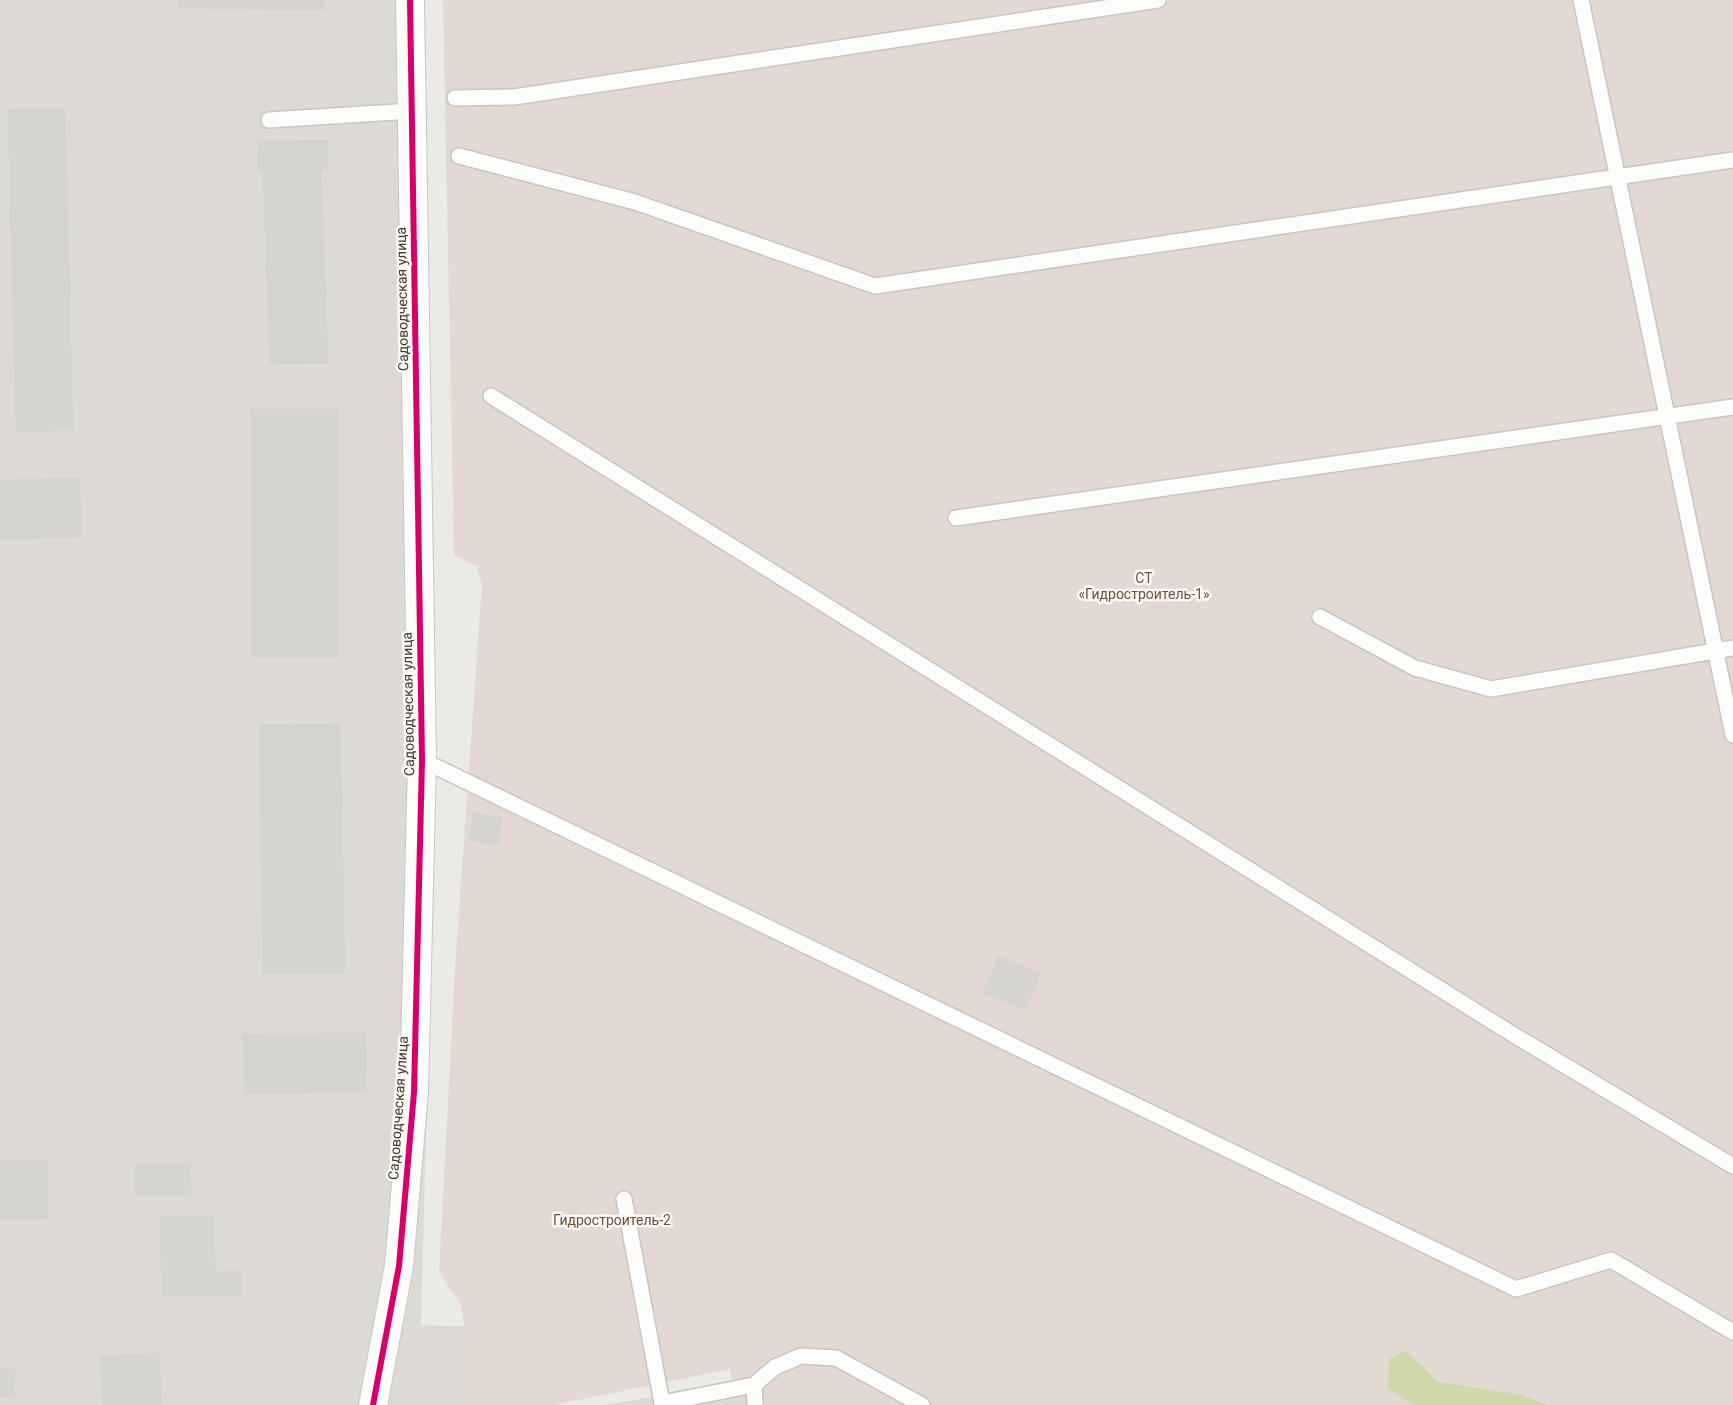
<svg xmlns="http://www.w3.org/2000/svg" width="1733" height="1405" viewBox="0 0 1733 1405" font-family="Roboto,sans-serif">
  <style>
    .built { fill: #dddad6 }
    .green { fill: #e4d8d2 }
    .water { fill: #cfd8ab }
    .building { fill: #d4d3d0; stroke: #d5d3d0 }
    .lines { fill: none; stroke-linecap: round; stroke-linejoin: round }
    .service-casing { stroke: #c8c6c3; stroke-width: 18 }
    .minor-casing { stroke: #c8c6c3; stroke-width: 30 }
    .service { stroke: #fcfcfb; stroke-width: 15 }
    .minor { stroke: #fcfcfb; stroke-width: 28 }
    .cycleway-casing { stroke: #faf8f6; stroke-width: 9 }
    .cycleway { stroke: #d6006c; stroke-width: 6 }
    .labels { text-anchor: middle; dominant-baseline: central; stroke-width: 5; stroke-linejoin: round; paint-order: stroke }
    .street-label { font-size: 14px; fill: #3f3a25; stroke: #faf8f6 }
    .park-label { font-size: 14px; fill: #754e31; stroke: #faf8f6 }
  </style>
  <rect width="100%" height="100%" fill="#eceae7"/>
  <path class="built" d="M0,0h421l13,833 -13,492 52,2 2,78h-475z
    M734,1384l9,21h-140z"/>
  <path class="green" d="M443,0h1290v1405h-998l-5,-36 -176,36h-89l-1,-82 -3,-18 -22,-33 16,-304 27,-383 -5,-18 -23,-12z"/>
  <path class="water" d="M1406,1351l32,31 85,13 24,10h-133l-27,-17 3,-30z"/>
  <path class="building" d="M178,0h146v10l-146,-2z
    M65,109l8,321 -57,2 -8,-322z
    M327,140l1,30h-7l7,193 -58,1 -7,-192h-4l-1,-30z
    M251,409h87v248h-87z
    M80,478l1,59 -81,2v-59z
    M340,724l5,249 -82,1 -4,-249z
    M474,813l29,5 -5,27 -29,-5z
    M999,956l42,18 -16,36 -42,-18z
    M365,1033l1,59 -121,2 -2,-60z
    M47,1160l1,58 -48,1v-58z
    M190,1163l1,31 -56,1v-31z
    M214,1216l1,56 26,-1v24l-79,1 -2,-79z
    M159,1353l3,52h-59l-3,-49z
    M0,1368h15l-1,29h-14z"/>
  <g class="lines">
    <defs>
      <path id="service" d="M1581,0l152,735
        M455,98l59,-1 644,-97
        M269,120l143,-9
        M459,156l176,46 240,84 858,-126
        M491,396l1018,636 224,134
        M956,518l777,-111
        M1320,617l95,51 76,21 242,-41
        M422,760l1094,529 95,-29 122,72
        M624,1199l38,204 92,-18
        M755,1405l-1,-20 21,-18 26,-11 35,2 86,47"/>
      <path id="minor" d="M373,1405l26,-139 15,-174 8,-332 -12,-760"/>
    </defs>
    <use href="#service" class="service-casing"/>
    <use href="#minor" class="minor-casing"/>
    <use href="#service" class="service"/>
    <use href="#minor" class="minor"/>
    <defs>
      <path id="cycleway" d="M373,1405l26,-139 15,-174 8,-332 -12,-760"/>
    </defs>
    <use href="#cycleway" class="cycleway-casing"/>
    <use href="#cycleway" class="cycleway"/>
  </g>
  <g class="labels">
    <g class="street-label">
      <text transform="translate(402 299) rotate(-91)">Садоводческая улица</text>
      <text transform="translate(408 704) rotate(-91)">Садоводческая улица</text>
      <text transform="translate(398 1108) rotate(-86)">Садоводческая улица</text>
    </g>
    <g class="park-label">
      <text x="1144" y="578">СТ<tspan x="1144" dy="16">«Гидростроитель-1»</tspan></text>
      <text x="612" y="1220">Гидростроитель-2</text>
    </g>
  </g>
</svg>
